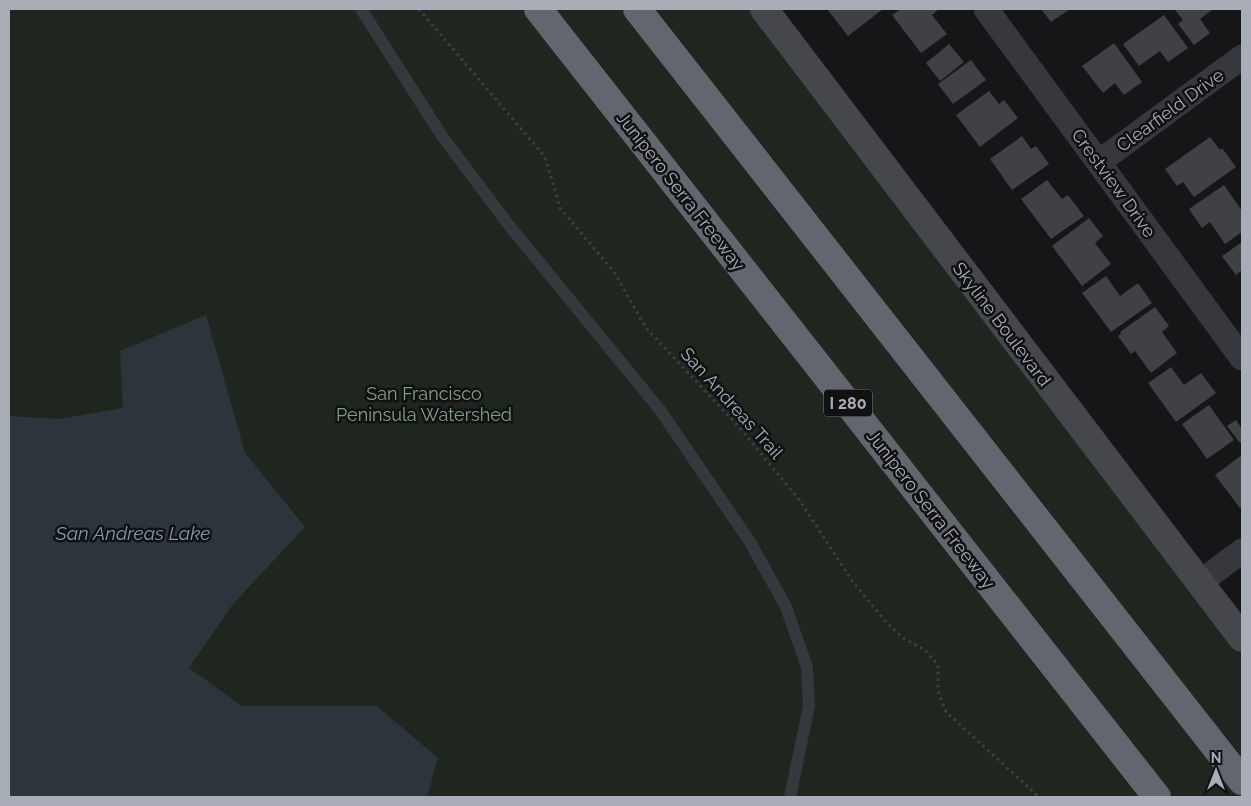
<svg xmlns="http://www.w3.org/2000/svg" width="1251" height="806" viewBox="0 0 1251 806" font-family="Raleway,sans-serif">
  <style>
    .green { fill: #1e261f }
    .water { fill: #2c353c }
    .building { fill: #404145 }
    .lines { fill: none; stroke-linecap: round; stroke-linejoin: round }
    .path { stroke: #3d3f44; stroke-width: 3; stroke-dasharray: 2.5 4; stroke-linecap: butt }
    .lane { stroke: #37383d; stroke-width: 12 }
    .street { stroke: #37383d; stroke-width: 25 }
    .secondary { stroke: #45474d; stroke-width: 28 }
    .highway { stroke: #63666e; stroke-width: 28 }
    .labels { text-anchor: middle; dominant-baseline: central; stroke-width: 5; stroke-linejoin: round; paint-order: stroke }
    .shield { fill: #111113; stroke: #7b7e86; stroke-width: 1 }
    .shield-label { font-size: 16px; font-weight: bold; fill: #a8adb8 }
    .street-label { font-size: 18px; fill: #a8adb8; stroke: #111113 }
    .park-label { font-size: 18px; fill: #7fa381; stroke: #111113 }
    .water-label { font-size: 19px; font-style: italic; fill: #7f9bb3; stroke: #111113 }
  </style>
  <rect width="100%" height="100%" fill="#161618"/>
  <path class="green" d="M9,9h753l480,629v159h-1233z"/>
  <path class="water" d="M206,315l39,138 60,74 -72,77 -44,64 53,38h135l61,52 -11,39h-418v-381l50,3 64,-11 -3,-57z"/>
  <path class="building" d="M827,9h56l-35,27z
    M901,9h38l-7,6 15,19 -26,19 -29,-38z
    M1041,9h29l-19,13z
    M1174,9h39l-13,10 10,14 -16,12 -16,-21 5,-4z
    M1164,15l24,33 -20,14 -8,-11 -21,15 -16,-22z
    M1114,43l28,39 -18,13 -9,-12 -12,10 -21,-27z
    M949,44l15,18 -24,19 -14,-18z
    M971,60l15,20 -33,24 -15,-20z
    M989,91l10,13 5,-4 14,18 -38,29 -24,-32z
    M1022,136l9,13 5,-3 13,18 -37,26 -22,-31z
    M1210,137l10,13 2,-2 14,19 -42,30 -11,-15 -6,4 -12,-17z
    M1047,180l15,19 6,-4 16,21 -33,23 -30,-40z
    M1224,185l18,26v21l-17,12 -15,-22 -8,6 -13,-19z
    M1089,218l14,18 -8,7 16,21 -29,22 -30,-40z
    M1242,242v28l-6,5 -14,-19z
    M1106,276l14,20 18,-13 14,20 -41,29 -29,-39z
    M1155,307l14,19 -7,6 15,21 -26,20 -16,-22 -4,3 -13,-18 3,-2 -1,-2z
    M1171,367l13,18 17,-12 15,20 -40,29 -28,-39z
    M1209,405l25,35 -27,19 -25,-35z
    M1236,420l6,9v13l-2,1 -13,-17z
    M1242,455v51l-2,2 -25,-33z"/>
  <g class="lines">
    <path class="path" d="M419,9l126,148 15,51 54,64 32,56 92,98 63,76 51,79 34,41 17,16 22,12 13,15v26l8,21 93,85"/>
    <path class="lane" d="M361,9l81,127 66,88 152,186 90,132 36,65 21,60 2,39 -19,91"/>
    <path class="street" d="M986,9l256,349
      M1099,162l143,-105
      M1199,583l43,-32"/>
    <path class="secondary" d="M764,9l478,629"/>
    <path class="highway" d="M538,9l619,788
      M637,9l605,772"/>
  </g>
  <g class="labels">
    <rect class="shield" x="824" y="389.5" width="48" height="27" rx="4"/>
    <g class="shield-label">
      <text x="848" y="403">I 280</text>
    </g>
    <g class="street-label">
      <text transform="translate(1170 110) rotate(-36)">Clearfield Drive</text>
      <text transform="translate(1114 183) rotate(54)">Crestview Drive</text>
      <text transform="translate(681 191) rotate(52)">Junipero Serra Freeway</text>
      <text transform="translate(1002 324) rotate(53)">Skyline Boulevard</text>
      <text transform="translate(732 403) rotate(48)">San Andreas Trail</text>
      <text transform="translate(931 509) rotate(52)">Junipero Serra Freeway</text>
    </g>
    <g class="park-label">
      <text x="424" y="393">San Francisco<tspan x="424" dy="21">Peninsula Watershed</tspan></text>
    </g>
    <g class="water-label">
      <text x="133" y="533">San Andreas Lake</text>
    </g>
  </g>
  <rect width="1251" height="806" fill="none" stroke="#a8adb8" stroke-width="20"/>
  <g transform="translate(1216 771)" stroke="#111113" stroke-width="4" paint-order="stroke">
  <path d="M0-4L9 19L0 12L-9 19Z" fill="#a8adb8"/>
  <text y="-8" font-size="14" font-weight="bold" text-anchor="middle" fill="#a8adb8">N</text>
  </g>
</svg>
